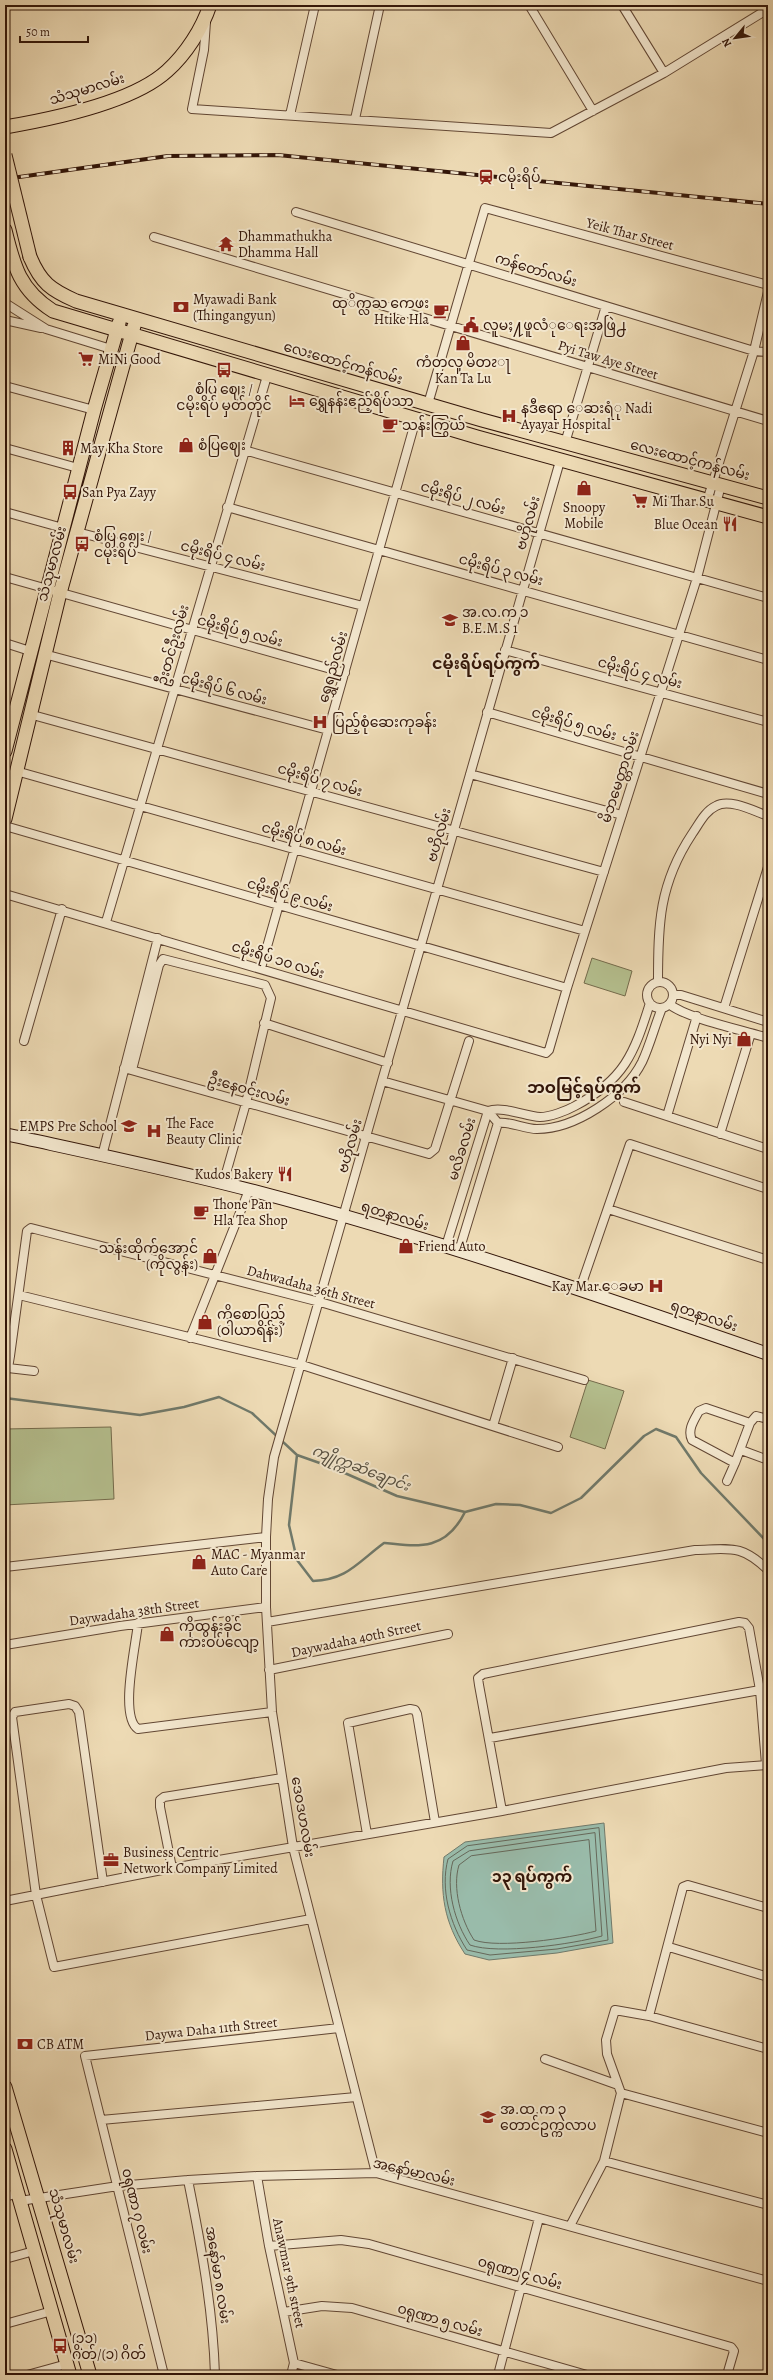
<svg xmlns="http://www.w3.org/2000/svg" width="773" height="2380" viewBox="0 0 773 2380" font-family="Alegreya,'Noto Sans Myanmar',serif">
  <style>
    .green { fill: #b5c08f; stroke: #746b4c }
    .water { fill: #9ba; stroke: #70796a }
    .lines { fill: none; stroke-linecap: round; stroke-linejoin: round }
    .shore { stroke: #66685a; stroke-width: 1 }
    .stream { stroke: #70796a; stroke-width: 2.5 }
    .minor-casing { stroke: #624734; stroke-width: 10 }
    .secondary-casing { stroke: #331609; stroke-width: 14 }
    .primary-casing { stroke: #331609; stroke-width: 15 }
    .minor { stroke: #f3e7ce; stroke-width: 8 }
    .secondary { stroke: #f3e7ce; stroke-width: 12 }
    .primary { stroke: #eddab4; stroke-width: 13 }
    .rail-casing { stroke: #331609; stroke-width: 4 }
    .rail { stroke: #f3e7ce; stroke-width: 2.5; stroke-dasharray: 8; stroke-linecap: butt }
    .primary-bridge-casing { stroke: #331609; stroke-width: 15; stroke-linecap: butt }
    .primary-bridge { stroke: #eddab4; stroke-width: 13 }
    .labels { text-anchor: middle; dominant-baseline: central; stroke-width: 4; stroke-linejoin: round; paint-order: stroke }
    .street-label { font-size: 14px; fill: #331609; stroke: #f3e7ce }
    .poi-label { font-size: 14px; fill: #331609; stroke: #f3e7ce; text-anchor: start }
    .water-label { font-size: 15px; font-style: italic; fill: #575041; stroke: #f3e7ce }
    .quarter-label { font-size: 16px; font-weight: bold; fill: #331609; stroke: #f3e7ce }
  </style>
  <rect width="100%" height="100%" fill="#eddab4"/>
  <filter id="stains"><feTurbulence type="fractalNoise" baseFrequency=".005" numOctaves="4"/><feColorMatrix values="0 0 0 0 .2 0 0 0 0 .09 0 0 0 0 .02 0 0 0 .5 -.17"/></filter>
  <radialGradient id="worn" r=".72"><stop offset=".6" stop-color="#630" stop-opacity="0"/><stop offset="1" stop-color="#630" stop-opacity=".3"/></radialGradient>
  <path class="green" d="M592,958l40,13 -7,25 -41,-13z
    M588,1380l36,11 -19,58 -35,-12z
    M111,1427l3,72 -109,6v-76z"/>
  <path class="water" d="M604,1823l9,120 -56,10 -68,7 -24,-6c-21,-32 -25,-60 -21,-97l21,-15z"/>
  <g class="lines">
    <path class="shore" d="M599,1828l9,112 -51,9 -67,6 -23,-5c-17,-26 -27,-61 -19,-91l19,-13z
      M595,1833l7,103c-29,8 -104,19 -132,9 -15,-22 -25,-57 -17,-84l16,-10z
      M589,1840l7,91c-26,7 -98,18 -122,9 -13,-20 -22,-52 -15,-75l12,-9z"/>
    <path class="stream" d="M5,1398l135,17 44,-8 35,-10 33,16 45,42 34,12 66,29 68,16 31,-8 24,1 31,8 30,-15 63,-62 12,-7 20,8 25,36 67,70
      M297,1455l-8,70 8,35 16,21c34,-1 45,-19 71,-38 37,4 62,7 81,-31"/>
    <defs>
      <path id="minor" d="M529,5l64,106
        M622,5l42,68
        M206,22l-2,28 -12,59 359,24 113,-60 104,-64
        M290,115l25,-110
        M355,119l25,-114
        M296,212l458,139 14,1
        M154,237l614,184
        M5,303l41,26 65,20
        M5,320l36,8
        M5,386l89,24
        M428,404l57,-196 283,77
        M565,443l41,-137
        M5,448l73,20
        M244,450l524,148
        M707,501l47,-150 14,-59
        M227,507l541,153
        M5,512l58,16
        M77,532l286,74
        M5,577l340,96
        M5,643l25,8
        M505,650l263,72
        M44,654l284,76
        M487,712l281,82
        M29,714l575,158
        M16,771l569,160
        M470,774l152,41
        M5,826l562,162
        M5,894l541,159 3,-3 18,-62 130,-410 24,-93
        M106,922l161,-546
        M261,968l155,-549
        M647 995a13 13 0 1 1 26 0a13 13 0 1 1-26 0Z
        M658,982c0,-58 1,-98 34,-148 7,-10 13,-23 24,-28 13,-8 38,5 52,10
        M673,995h8l87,27
        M669,1004c19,15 74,26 99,34
        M724,1008l44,-141
        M264,1023l124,40
        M24,1041l38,-132
        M124,1068l305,86 6,-5 34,-108
        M132,1070l27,-105 4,-6 102,26 6,13 -25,105 -23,81
        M382,1081l106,30 10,12
        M624,1102l144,47
        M667,1116l30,-100
        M720,1134l31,-101
        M102,1156l56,-218
        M608,1209l160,51
        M446,1246l42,-135c15,-5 37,5 52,6 10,0 26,-6 35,-11 49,-26 59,-52 75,-103
        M459,1251l39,-128c12,-2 26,6 39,6 38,0 88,-33 105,-67 8,-17 13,-37 20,-54
        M580,1289l50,-145 138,45
        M19,1295l283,70 256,82
        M190,1338l59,-148
        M5,1367l3,1 2,-12 17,-125 4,-3 289,74 264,78
        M8,1368l26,3
        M706,1408l44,15 -15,40 -43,-23c-5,-10 2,-20 7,-29z
        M750,1423l6,-7 12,3
        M493,1426l20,-68
        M741,1450l27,10
        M727,1481l8,-18
        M5,1567l261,-30
        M267,1622l428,-72c36,-1 46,-6 73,20
        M138,1623c-2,22 -19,94 0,106l134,-17
        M5,1645l115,-19 146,-19
        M269,1670l179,-36
        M490,1738l270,-48
        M502,1811l-23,-126 -1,-7 5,-4 256,-52 6,1 4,5 11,62 6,74
        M367,1834l-19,-111 62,-14 5,1 2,4 18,108
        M172,1868l-12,-61v-7l4,-3 118,-19
        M103,1882l-24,-170 -4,-6 -6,-2 -54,8 -3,5 24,178 18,72 257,-48
        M5,1901l167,-33 330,-57 224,-43 42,-3
        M669,1947l99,30
        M649,2016l34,-129 5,-2 80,23
        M545,2059l73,26
        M621,2093l147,40
        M101,2120l255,-23
        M604,2161l164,44
        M376,2173l-83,-326 -21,-135 -6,-105v-70l2,-38 6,-42 286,-996
        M257,2176l12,70 25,117 -3,12
        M188,2180c13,65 25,129 27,195
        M5,2197l13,-4
        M20,2201l98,-15 70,-6 69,-4 119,-3 392,108
        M570,2226l34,-65 17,-68 -14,-39 -1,-14 9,-30 34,6 119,33
        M269,2246l72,-6 28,4 362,103 3,4 -7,24
        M5,2259l29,-8
        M284,2312l38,-6 30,2 235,67
        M5,2324l47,-13
        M294,2363l43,12
        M27,2375l40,-11
        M164,2375l-79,-319 254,-28
        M498,2375l41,-157"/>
      <path id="secondary" d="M5,1134c82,18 164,35 245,56 176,46 347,105 518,164"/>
      <path id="primary" d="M5,127c47,-8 127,-24 162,-56 19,-17 35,-42 43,-66
        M5,230c9,37 15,60 48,81l424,126 291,80
        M30,257c11,26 21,33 46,44l406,119 286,78
        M5,751l89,-341 25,-87
        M5,819l55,-226 74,-267
        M5,2087l85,288
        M5,2149l65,226"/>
    </defs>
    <use href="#minor" class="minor-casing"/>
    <use href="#secondary" class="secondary-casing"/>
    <use href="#primary" class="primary-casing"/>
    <use href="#minor" class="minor"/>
    <use href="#secondary" class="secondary"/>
    <use href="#primary" class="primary"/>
    <defs>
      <path id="rail" d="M5,179l163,-23 110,-1 490,49"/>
    </defs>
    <use href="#rail" class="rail-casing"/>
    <use href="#rail" class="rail"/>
    <defs>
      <path id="primary-bridge" d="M5,155l25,102"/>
    </defs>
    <use href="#primary-bridge" class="primary-bridge-casing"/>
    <use href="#primary-bridge" class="primary-bridge"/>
  </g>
  <defs>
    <symbol id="station-bare" viewBox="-9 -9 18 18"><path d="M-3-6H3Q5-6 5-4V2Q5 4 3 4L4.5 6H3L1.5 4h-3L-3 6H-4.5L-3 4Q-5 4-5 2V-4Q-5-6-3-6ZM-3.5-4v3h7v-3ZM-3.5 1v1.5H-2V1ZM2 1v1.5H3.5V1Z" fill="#8f2418" stroke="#f3e7ce" stroke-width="2.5" paint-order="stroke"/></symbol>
    <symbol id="temple-bare" viewBox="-9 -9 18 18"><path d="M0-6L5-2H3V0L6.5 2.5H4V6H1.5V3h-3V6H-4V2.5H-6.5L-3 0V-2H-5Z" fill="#8f2418" stroke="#f3e7ce" stroke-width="2.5" paint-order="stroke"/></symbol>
    <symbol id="bank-bare" viewBox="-9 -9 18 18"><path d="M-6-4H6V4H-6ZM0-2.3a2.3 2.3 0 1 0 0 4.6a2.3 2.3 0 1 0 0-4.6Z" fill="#8f2418" stroke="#f3e7ce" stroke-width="2.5" paint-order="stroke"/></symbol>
    <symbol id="cafe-bare" viewBox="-9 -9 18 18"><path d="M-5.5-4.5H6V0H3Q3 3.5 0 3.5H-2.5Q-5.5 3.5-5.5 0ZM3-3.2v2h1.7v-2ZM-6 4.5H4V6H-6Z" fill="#8f2418" stroke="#f3e7ce" stroke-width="2.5" paint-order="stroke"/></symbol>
    <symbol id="civic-bare" viewBox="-9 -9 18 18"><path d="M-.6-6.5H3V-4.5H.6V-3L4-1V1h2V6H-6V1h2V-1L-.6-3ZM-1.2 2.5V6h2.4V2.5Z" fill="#8f2418" stroke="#f3e7ce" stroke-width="2.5" paint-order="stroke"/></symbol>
    <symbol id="shop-bare" viewBox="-9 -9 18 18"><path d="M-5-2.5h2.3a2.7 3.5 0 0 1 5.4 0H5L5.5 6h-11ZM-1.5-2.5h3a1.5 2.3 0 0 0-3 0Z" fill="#8f2418" stroke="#f3e7ce" stroke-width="2.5" paint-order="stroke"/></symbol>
    <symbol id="supermarket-bare" viewBox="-9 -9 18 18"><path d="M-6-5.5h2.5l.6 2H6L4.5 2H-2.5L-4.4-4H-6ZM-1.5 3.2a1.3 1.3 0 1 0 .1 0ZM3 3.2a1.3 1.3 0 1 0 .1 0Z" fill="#8f2418" stroke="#f3e7ce" stroke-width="2.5" paint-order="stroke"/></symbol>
    <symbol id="bus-bare" viewBox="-9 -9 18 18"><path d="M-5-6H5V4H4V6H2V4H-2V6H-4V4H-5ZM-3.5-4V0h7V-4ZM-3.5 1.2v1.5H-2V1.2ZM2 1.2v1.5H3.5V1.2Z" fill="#8f2418" stroke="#f3e7ce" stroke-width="2.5" paint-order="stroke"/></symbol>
    <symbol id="hotel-bare" viewBox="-9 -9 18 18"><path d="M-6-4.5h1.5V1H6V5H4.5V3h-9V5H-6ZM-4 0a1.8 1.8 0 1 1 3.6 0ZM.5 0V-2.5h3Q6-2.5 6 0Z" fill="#8f2418" stroke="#f3e7ce" stroke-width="2.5" paint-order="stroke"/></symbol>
    <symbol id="hospital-bare" viewBox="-9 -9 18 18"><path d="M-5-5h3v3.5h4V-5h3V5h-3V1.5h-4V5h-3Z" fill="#8f2418" stroke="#f3e7ce" stroke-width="2.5" paint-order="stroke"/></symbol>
    <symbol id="building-bare" viewBox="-9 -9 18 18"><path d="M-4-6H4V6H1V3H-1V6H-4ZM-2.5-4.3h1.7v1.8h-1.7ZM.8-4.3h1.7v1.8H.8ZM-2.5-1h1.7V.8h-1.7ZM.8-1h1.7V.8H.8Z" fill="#8f2418" stroke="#f3e7ce" stroke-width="2.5" paint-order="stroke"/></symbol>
    <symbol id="restaurant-bare" viewBox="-9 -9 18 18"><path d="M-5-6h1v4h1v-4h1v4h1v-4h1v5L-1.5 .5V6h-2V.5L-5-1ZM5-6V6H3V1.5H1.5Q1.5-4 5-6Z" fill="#8f2418" stroke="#f3e7ce" stroke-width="2.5" paint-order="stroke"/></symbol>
    <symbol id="school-bare" viewBox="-9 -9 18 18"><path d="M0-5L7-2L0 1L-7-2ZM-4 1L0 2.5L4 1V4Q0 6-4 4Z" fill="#8f2418" stroke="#f3e7ce" stroke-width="2.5" paint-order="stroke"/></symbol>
    <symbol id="office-bare" viewBox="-9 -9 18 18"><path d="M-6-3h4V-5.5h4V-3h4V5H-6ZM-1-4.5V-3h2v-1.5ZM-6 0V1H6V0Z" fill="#8f2418" stroke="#f3e7ce" stroke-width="2.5" paint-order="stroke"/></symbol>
  </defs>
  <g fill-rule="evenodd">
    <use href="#station-bare" x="475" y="166" width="22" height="22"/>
    <use href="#temple-bare" x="215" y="233" width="22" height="22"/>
    <use href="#bank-bare" x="170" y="296" width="22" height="22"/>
    <use href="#cafe-bare" x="430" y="300" width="22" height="22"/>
    <use href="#civic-bare" x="460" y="314" width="22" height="22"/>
    <use href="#shop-bare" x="452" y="332" width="22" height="22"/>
    <use href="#supermarket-bare" x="75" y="348" width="22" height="22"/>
    <use href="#bus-bare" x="213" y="359" width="22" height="22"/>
    <use href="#hotel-bare" x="286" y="390" width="22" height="22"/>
    <use href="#hospital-bare" x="498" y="405" width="22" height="22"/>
    <use href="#cafe-bare" x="379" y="414" width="22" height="22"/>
    <use href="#shop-bare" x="175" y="434" width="22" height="22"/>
    <use href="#building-bare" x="57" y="437" width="22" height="22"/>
    <use href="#shop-bare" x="573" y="477" width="22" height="22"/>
    <use href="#bus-bare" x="59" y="481" width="22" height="22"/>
    <use href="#supermarket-bare" x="629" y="490" width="22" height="22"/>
    <use href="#restaurant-bare" x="719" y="513" width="22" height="22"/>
    <use href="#bus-bare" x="71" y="533" width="22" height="22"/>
    <use href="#school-bare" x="439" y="609" width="22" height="22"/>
    <use href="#hospital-bare" x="309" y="711" width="22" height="22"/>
    <use href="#shop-bare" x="733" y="1028" width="22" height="22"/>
    <use href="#school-bare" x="118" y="1115" width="22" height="22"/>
    <use href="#hospital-bare" x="143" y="1120" width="22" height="22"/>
    <use href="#restaurant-bare" x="274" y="1163" width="22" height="22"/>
    <use href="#cafe-bare" x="190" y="1201" width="22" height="22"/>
    <use href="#shop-bare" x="395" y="1235" width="22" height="22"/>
    <use href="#shop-bare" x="199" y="1245" width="22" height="22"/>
    <use href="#hospital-bare" x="645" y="1275" width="22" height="22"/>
    <use href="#shop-bare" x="194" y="1311" width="22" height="22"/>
    <use href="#shop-bare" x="188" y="1551" width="22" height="22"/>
    <use href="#shop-bare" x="156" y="1623" width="22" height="22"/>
    <use href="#office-bare" x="100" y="1849" width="22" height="22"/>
    <use href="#bank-bare" x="14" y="2033" width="22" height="22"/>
    <use href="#school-bare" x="477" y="2106" width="22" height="22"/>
    <use href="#bus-bare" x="49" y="2335" width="22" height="22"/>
  </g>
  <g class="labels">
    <g class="street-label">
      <text transform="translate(87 89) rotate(-17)">သံသုမာလမ်း</text>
      <text transform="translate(630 234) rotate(15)">Yeik Thar Street</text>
      <text transform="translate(536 270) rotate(17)">ကန်တော်လမ်း</text>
      <text transform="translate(608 360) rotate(17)">Pyi Taw Aye Street</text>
      <text transform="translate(343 363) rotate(16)">လေးထောင့်ကန်လမ်း</text>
      <text transform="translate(690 460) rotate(15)">လေးထောင့်ကန်လမ်း</text>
      <text transform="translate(463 498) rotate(16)">ငမိုးရိပ် ၂ လမ်း</text>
      <text transform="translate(528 523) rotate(-74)">ဗဟိုလမ်း</text>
      <text transform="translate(223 556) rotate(14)">ငမိုးရိပ် ၄ လမ်း</text>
      <text transform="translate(52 564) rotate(-75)">သံသုမာလမ်း</text>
      <text transform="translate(501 570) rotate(15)">ငမိုးရိပ် ၃ လမ်း</text>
      <text transform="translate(240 631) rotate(15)">ငမိုးရိပ် ၅ လမ်း</text>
      <text transform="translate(173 645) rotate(-74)">ဦးတင်ဦးလမ်း</text>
      <text transform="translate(333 667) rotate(-74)">ရွှေရည်လမ်း</text>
      <text transform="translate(640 673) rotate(15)">ငမိုးရိပ် ၄ လမ်း</text>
      <text transform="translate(224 689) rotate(15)">ငမိုးရိပ် ၆ လမ်း</text>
      <text transform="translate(574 724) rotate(16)">ငမိုးရိပ် ၅ လမ်း</text>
      <text transform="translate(620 777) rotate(-72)">မိဘမေတ္တာလမ်း</text>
      <text transform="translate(320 780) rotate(16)">ငမိုးရိပ် ၇ လမ်း</text>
      <text transform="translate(439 835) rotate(-74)">ဗဟိုလမ်း</text>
      <text transform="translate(304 839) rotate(16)">ငမိုးရိပ် ၈ လမ်း</text>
      <text transform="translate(290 895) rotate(16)">ငမိုးရိပ် ၉ လမ်း</text>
      <text transform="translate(278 960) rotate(17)">ငမိုးရိပ် ၁၀ လမ်း</text>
      <text transform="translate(249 1090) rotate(16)">ဦးနေဝင်းလမ်း</text>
      <text transform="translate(350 1146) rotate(-74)">ဗဟိုလမ်း</text>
      <text transform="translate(462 1149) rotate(-73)">မလိခလမ်း</text>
      <text transform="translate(395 1216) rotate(17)">ရတနာလမ်း</text>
      <text transform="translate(311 1287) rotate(15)">Dahwadaha 36th Street</text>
      <text transform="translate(704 1316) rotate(19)">ရတနာလမ်း</text>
      <text transform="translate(134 1612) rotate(-8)">Daywadaha 38th Street</text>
      <text transform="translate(356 1639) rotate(-12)">Daywadaha 40th Street</text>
      <text transform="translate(303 1817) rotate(80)">ဒေဝဒဟလမ်း</text>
      <text transform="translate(211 2029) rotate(-6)">Daywa Daha 11th Street</text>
      <text transform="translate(414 2172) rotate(13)">အနော်မာလမ်း</text>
      <text transform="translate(137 2211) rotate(76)">၀ရုဏာ ၇ လမ်း</text>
      <text transform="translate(64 2226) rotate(74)">သံသုမာလမ်း</text>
      <text transform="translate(289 2273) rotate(78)">Anawmar 9th street</text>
      <text transform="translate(520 2273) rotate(16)">၀ရုဏာ ၄ လမ်း</text>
      <text transform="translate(218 2275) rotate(81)">အနော်မာ ၈ လမ်း</text>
      <text transform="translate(440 2320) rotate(16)">၀ရုဏာ ၅ လမ်း</text>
    </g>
    <g class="poi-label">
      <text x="498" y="177">ငမိုးရိပ်</text>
      <text x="238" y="236">Dhammathukha<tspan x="238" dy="16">Dhamma Hall</tspan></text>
      <text x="193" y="299">Myawadi Bank<tspan x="193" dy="16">(Thingangyun)</tspan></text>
      <text x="429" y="303" text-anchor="end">ထုိက္လႀ ကေဖး<tspan x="429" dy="16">Htike Hla</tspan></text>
      <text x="483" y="325">လူမႈ႔ဖူလံုေရးအဖြဲ႕</text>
      <text x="98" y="359">MiNi Good</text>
      <text x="463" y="362" text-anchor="middle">ကံတလူ မိတၩႃ<tspan x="463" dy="16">Kan Ta Lu</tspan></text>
      <text x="224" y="389" text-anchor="middle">စံပြ ဈေး /<tspan x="224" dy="16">ငမိုးရိပ် မှတ်တိုင်</tspan></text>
      <text x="309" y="401">ရွှေနန်းဧည့်ရိပ်သာ</text>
      <text x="521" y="408">နဒီဧရာ ေဆးရံု Nadi<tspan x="521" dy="16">Ayayar Hospital</tspan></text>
      <text x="402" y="425">သန်းကြွယ်</text>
      <text x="198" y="445">စံပြဈေး</text>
      <text x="80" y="448">May Kha Store</text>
      <text x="82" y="492">San Pya Zayy</text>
      <text x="652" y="501">Mi Thar Su</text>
      <text x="584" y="507" text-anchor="middle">Snoopy<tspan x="584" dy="16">Mobile</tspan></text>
      <text x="718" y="524" text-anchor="end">Blue Ocean</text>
      <text x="94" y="536">စံပြ ဈေး /<tspan x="94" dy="16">ငမိုးရိပ်</tspan></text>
      <text x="462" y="612">အ.လ.က ၁<tspan x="462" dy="16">B.E.M.S 1</tspan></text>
      <text x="332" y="722">ပြည့်စုံဆေးကုခန်း</text>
      <text x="732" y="1039" text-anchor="end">Nyi Nyi</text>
      <text x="166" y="1123">The Face<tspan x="166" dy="16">Beauty Clinic</tspan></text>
      <text x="117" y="1126" text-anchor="end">EMPS Pre School</text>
      <text x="273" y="1174" text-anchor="end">Kudos Bakery</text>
      <text x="213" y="1204">Thone Pan<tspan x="213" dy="16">Hla Tea Shop</tspan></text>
      <text x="418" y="1246">Friend Auto</text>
      <text x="198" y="1248" text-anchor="end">သန်းထိုက်အောင်<tspan x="198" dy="16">(ကိုလွန်း)</tspan></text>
      <text x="644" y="1286" text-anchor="end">Kay Mar ေခမာ</text>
      <text x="217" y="1314">ကိုစောပြည့်<tspan x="217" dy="16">(ဝါယာရိန်း)</tspan></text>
      <text x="211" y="1554">MAC - Myanmar<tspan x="211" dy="16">Auto Care</tspan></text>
      <text x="179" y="1626">ကိုထွန်းခိုင်<tspan x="179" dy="16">ကားဝပ်လျော့</tspan></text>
      <text x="123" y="1852">Business Centric<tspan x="123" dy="16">Network Company Limited</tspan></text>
      <text x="37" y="2044">CB ATM</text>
      <text x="500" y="2109">အ.ထ.က ၃<tspan x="500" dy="16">တောင်ဥက္ကလာပ</tspan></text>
      <text x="72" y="2338">(၃၁)<tspan x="72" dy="16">ဂိတ်/(၁) ဂိတ်</tspan></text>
    </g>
    <g class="water-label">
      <text transform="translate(361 1468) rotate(21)">ကျိုက္ကဆံချောင်း</text>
    </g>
    <g class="quarter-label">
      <text x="486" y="664">ငမိုးရိပ်ရပ်ကွက်</text>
      <text x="584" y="1088">ဘဝမြင့်ရပ်ကွက်</text>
      <text x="532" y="1877">၁၃ ရပ်ကွက်</text>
    </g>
  </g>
  <rect width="773" height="2380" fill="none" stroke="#eddab4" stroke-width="20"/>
  <rect x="6" y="6" width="761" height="2368" fill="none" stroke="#331609" stroke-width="2"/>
  <rect x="10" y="10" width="753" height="2360" fill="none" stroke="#331609"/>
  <g transform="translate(735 38) rotate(241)" stroke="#f3e7ce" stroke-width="3" paint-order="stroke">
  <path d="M0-3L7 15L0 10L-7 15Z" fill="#331609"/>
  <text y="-6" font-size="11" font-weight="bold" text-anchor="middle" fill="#331609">N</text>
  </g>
  <path d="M20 36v6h68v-6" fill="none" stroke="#331609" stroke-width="2"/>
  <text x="26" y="36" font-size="12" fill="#331609" stroke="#f3e7ce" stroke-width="3" paint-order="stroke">50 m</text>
  <rect width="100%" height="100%" filter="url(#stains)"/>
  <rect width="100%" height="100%" fill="url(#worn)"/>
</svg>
